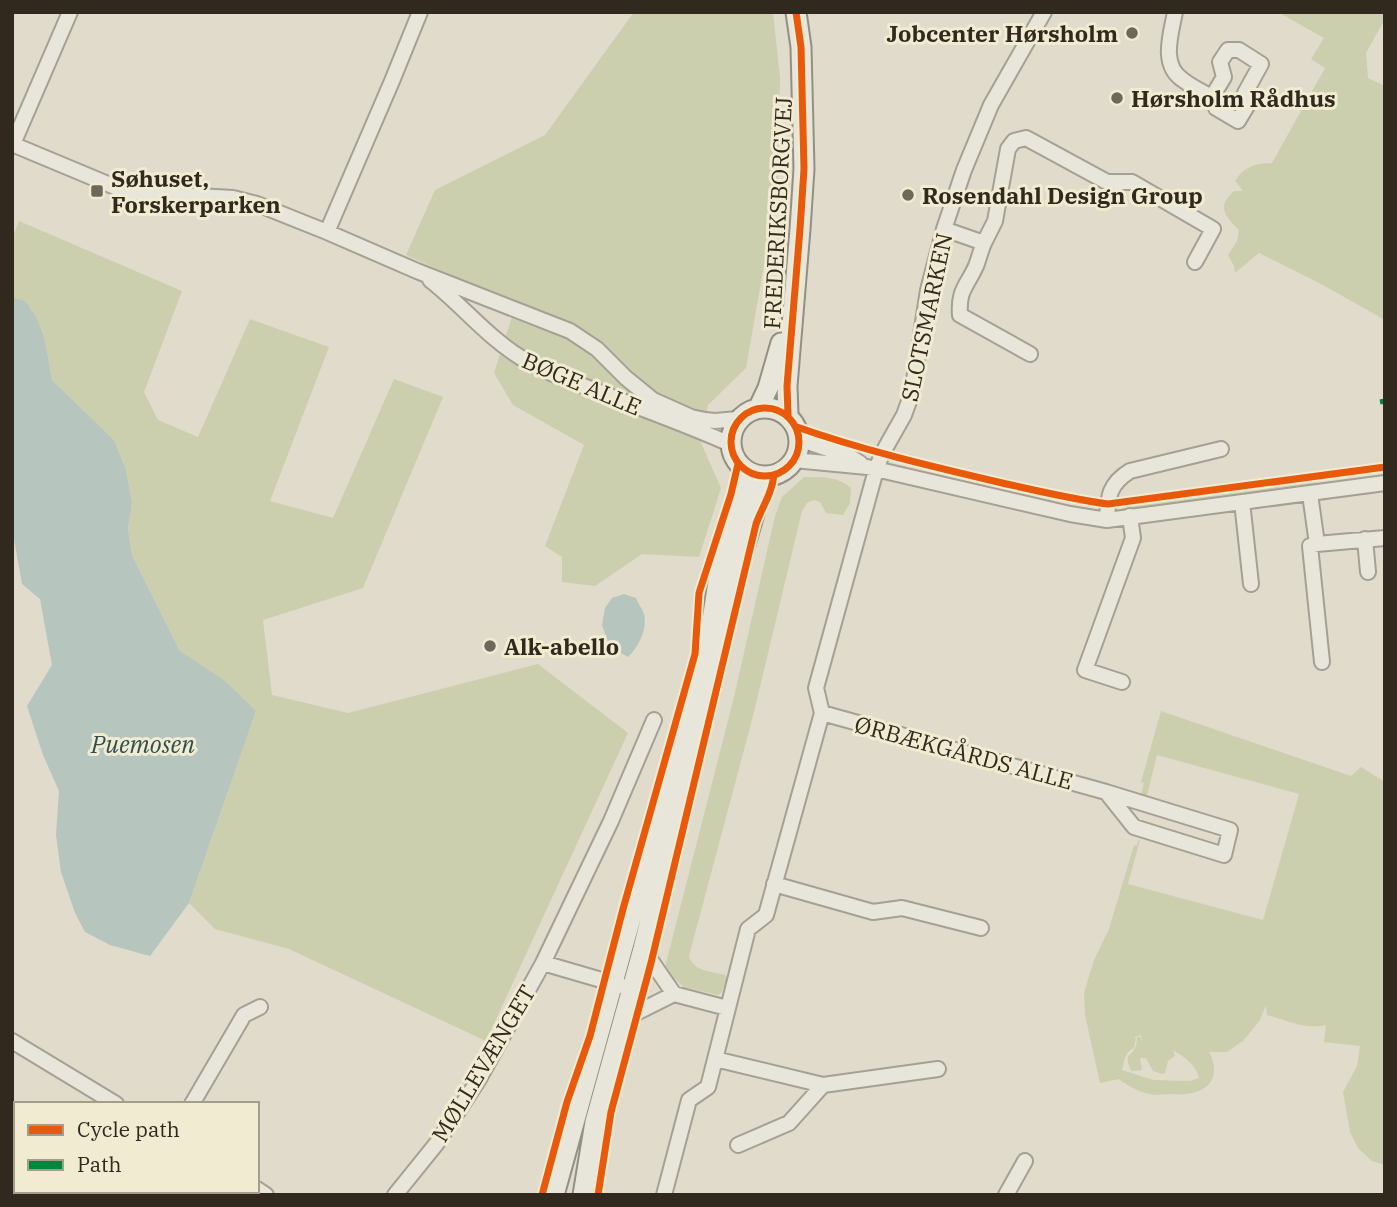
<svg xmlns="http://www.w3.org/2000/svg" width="1397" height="1207" viewBox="0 0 1397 1207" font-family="'IBM Plex Serif',serif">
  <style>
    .green { fill: #cbcfae; fill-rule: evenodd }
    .water { fill: #b6c5bd }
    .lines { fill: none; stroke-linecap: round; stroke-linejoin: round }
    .minor-casing { stroke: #a5a094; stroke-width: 18 }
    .secondary-casing { stroke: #948f83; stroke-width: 23 }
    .minor { stroke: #e8e6db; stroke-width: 14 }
    .secondary { stroke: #e8e6db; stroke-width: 19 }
    .quiet { stroke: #00873e; stroke-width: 5; stroke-dasharray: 10 5; stroke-linecap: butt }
    .cycleway-casing { stroke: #f0ebd1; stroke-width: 11 }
    .cycleway { stroke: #e8590c; stroke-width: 7 }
    .poi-dot { fill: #6e675a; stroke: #f0ebd1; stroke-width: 2.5 }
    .labels { text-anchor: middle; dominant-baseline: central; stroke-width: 6; stroke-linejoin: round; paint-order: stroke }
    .poi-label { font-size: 23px; font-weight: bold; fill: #31291e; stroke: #f0ebd1; text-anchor: start }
    .street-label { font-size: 23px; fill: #31291e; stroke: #f0ebd1 }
    .water-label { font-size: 24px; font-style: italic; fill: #2f4e4f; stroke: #f0ebd1 }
  </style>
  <rect width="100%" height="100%" fill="#e0dbca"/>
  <path class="green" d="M634,12h139l7,66 -2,107 -32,183 -38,37 -7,38 20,45 -22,69 -57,-3 -47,32 -33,-4v-25l-17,-11 39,-101 -71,-40 -19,-32 22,-69 -110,-49 29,-65 110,-55z
    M1278,12h107v7l-19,34 2,25 17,8v234l-64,-36 -62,-31 -24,20 -1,-7 -6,-11 9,-14 2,-11c-14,-14 -23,-23 -5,-39h9l-8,-10c8,-14 21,-18 37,-18l53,-95 -14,-9 13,-21z
    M19,221l163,70 -38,101 14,28 40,17 52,-118 79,28 -59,154 63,17 61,-139 49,18 -80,191 -100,32 9,75 76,18 190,-49 90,69 -142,308 -197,-92 -74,-20 -26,-26 67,-192 -76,-60 -48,-96 -4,-26 4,-26 -6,-33 -12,-30 -62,-60 -7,-40 -20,-39 -13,-4v-58z
    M804,477c17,0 34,-1 47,11l-1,15 -7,12 -17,-2 -6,-11 -6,-2 -7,3 -5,8 -49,205 -64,240c5,16 22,15 36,19l2,2 -5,15 -4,3 -34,-8 -19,-16v-4l69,-270 41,-181 7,-19z
    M1316,482v3l-192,25 -5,-3z
    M1161,711l190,65 10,-9 24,15v383l-13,-4 -14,-13 -8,-16 -7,-40 14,-26 3,-20 -36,-4 2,-17c-21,5 -40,-5 -59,-10l-1,-10 -6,15 -16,20 -17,12h-18c10,18 6,36 -17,41 -6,2 -15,1 -22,1 -5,0 -11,1 -16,1 -12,-2 -26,-8 -35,-16l-19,4 -15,-68 -1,-22 10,-33 15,-31 25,-84 2,1 3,-6h1l-12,44 135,36 36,-126 -142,-39 -11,44 -6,-1 4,-15 -3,-1zM1141,1035l1,7 -2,-5h-3c0,3 0,7 -2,11 -6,11 -11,5 -4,23l11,-1 -2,-12h6l7,13 9,3 3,-1 3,-12 7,-5 -2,-6c11,7 23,14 26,28l-9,3 -37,-1 -31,-10c2,-9 3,-18 12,-22l2,-10 -2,-1z"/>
  <path class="water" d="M12,297l13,4 11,16 9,23 7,40 62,60 12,30 6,33 -4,26 4,26 48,96 45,30 31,30 -67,192 -39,53 -40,-11 -25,-13 -10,-19 -14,-41 -5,-37 3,-44 -16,-36 -16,-49 25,-41 -12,-66 -18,-15 -10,-56z
    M624,594l12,4c2,5 6,11 8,16 4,15 -6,33 -16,43l-18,-10 -8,-22 3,-17 7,-10z"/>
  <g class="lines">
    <defs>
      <path id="minor" d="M1175,12c-4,22 -15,53 8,68 9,7 19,12 29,17l4,11 22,13 9,-15 -2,-13 16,-29 -22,-14h-11l-8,12 4,15 -12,20
        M12,144l115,48 106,6 24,6 70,28 90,39 153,60 27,18 29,29 27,22 38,17 14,3 10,1 23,-2
        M13,144l57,-132
        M944,229l40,14c-3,7 -5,15 -8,23 -9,20 -18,24 -16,49l70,39
        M327,232l65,-151 28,-69
        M984,243l11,-22 13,-72 6,-8 12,-3 81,44h25l81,47 -18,33
        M430,280c32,25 58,58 93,79 19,12 42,20 63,28 48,19 97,36 144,57
        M799,439l50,17 11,7
        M794,460l73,7 203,47 37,6 278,-37
        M1310,494l7,50 -7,2 12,116
        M1242,502l9,82
        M1107,520c1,-24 2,-36 23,-49l91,-22
        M1365,539l3,33
        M1317,544l68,-6
        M1122,682l-37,-12 48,-132 -3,-22
        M822,713l284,79 28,35 90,28 6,-25 -124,-38
        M774,884l99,28 29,-4 79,20
        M643,949l31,45 53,14
        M543,963l79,23
        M622,1024l16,-12 36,-18
        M12,1041l104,63
        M715,1059l108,26 -34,38 -51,22
        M823,1085l115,-16
        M192,1104l52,-89 16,-8
        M257,1189l9,6
        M23,1191l6,4
        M137,1195l2,-4
        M395,1195l42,-52 42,-64 64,-116 68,-142 43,-101
        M664,1195l25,-95 19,-13 40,-158 18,-14 56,-202 -6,-25 60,-218 6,-16 22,-39 8,-22 16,-103 16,-61 20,-59 27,-65 53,-93
        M1006,1195l19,-34"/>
      <path id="secondary" d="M759,407l9,-19 13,-45
        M731 442a34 34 0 1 1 68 0a34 34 0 1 1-68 0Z
        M788,415l-1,-29 13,-157 4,-60 -3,-122 -5,-35
        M554,1195l156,-562 9,-57 28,-105
        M583,1195l12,-73 48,-173 28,-115 35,-129 31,-133 28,-96"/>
    </defs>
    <use href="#minor" class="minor-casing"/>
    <use href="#secondary" class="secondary-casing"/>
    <use href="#minor" class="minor"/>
    <use href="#secondary" class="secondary"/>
    <path class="quiet" d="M1380,402l5,-1"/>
    <defs>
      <path id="cycleway" d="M731 442a34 34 0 1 1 68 0a34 34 0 1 1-68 0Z
        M788,415l-1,-29 13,-157 4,-60 -3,-122 -5,-35
        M797,427c65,23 133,39 201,55 36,8 73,17 110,22l277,-37
        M542,1195l25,-93 23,-66 33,-127 72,-255 4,-61 32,-99 7,-30
        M598,1195l13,-83 40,-149 105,-439c6,-17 16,-30 18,-49"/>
    </defs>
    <use href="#cycleway" class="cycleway-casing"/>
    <use href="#cycleway" class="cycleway"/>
  </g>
  <g class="poi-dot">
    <circle cx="1132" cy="33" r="7"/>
    <circle cx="1117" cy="98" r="7"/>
    <rect x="90" y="184" width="14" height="14" rx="3.5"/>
    <circle cx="908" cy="195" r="7"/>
    <circle cx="490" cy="646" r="7"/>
  </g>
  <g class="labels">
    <g class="poi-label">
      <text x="1118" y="33" text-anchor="end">Jobcenter Hørsholm</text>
      <text x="1131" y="98">Hørsholm Rådhus</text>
      <text x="111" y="178">Søhuset,<tspan x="111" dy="26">Forskerparken</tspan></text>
      <text x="922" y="195">Rosendahl Design Group</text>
      <text x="504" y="646">Alk-abello</text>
    </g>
    <g class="street-label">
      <text transform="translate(777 213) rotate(-87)">FREDERIKSBORGVEJ</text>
      <text transform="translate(926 317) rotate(-78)">SLOTSMARKEN</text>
      <text transform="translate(582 383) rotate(23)">BØGE ALLE</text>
      <text transform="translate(964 752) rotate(15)">ØRBÆKGÅRDS ALLE</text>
      <text transform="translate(483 1063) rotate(-59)">MØLLEVÆNGET</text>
    </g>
    <g class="water-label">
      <text x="143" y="744">Puemosen</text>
    </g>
  </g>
  <rect width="1397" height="1207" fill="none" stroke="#31291e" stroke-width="28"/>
  <rect x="14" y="1102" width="245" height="91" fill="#f0ebd1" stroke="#a49d89" stroke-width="2"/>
  <rect x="28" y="1125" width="35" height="10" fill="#e8590c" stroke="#a49d89" stroke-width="2"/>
  <text x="77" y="1137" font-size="21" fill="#31291e">Cycle path</text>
  <rect x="28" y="1160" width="35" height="10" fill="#00873e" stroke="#a49d89" stroke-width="2"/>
  <text x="77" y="1172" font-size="21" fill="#31291e">Path</text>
</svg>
